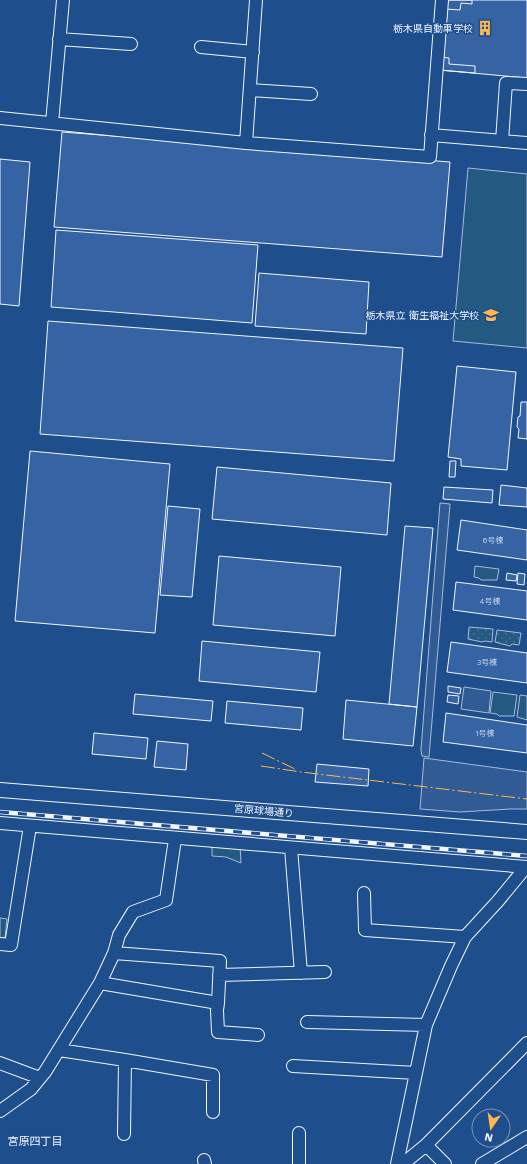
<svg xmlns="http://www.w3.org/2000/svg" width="527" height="1164" viewBox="0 0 527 1164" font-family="'Work Sans','Noto Sans JP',sans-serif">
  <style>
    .green { fill: #245a82; stroke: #a8bbd7 }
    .garden { fill: url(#garden-dots); stroke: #a8bbd7 }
    .parking { fill: #305b95; stroke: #a8bbd7 }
    .building { fill: #3563a3; stroke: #f2f6ff }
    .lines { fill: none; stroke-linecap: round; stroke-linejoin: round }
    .minor-casing { stroke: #f2f6ff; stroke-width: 14 }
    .tertiary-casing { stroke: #f2f6ff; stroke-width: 16 }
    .minor { stroke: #1f4e8c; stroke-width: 12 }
    .tertiary { stroke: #1f4e8c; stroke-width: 14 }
    .rail-casing { stroke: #f2f6ff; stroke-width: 4.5 }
    .rail { stroke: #1f4e8c; stroke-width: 3; stroke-dasharray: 9; stroke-linecap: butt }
    .power { stroke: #ffb74d; stroke-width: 1; stroke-dasharray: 14 3 2 3; stroke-linecap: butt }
    .labels { text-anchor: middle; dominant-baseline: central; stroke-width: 3; stroke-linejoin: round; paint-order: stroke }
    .number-label { font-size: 8px; fill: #c3d1e8 }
    .poi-label { font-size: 10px; fill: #f2f6ff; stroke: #1f4e8c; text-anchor: end }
    .street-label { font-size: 10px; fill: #f2f6ff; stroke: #1f4e8c }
    .neighbourhood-label { font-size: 11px; fill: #f2f6ff; stroke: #1f4e8c }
  </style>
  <defs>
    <pattern id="garden-dots" width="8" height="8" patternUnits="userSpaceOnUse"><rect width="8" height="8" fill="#245a82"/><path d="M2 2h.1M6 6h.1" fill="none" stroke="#447295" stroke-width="1.8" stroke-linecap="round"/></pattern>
  </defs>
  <rect width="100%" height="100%" fill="#1f4e8c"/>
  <path class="green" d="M468,168l59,6v174l-74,-7z
    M475,566l24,3 -2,11h-16l-2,-2 -5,-1z
    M493,692l24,3 -3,21h-15l-2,-2 -7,-1z
    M520,695l7,1v24l-10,-3z
    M212,843l28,3 1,17 -15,-6 -14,-1z
    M0,918l7,1 -2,19h-5z"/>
  <path class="garden" d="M469,627l24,2 -1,13 -7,-1 -3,1 -14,-3z
    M497,630l24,3 -2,12 -7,-1 -2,2 -15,-4z"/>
  <path class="parking" d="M440,503l10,1 -21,253 -7,-1 -1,-6z
    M464,687l27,4 -2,22 -28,-4z
    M424,758l103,14v37h-17l-50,3 -40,-3z"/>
  <path class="building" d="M444,0h83v78l-88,-8z
    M446,0h26v4l-11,-1 -1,7 -14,-1z
    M440,57l9,1v6l26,2v7l-36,-3z
    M62,132l388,30 -8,95 -388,-30z
    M0,159l30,3 -11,144 -19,-2z
    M56,230l202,15 -6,78 -201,-16z
    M259,273l110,9 -3,52 -111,-8z
    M48,321l355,27 -9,113 -354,-27z
    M457,366l59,6 -9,98 -46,-4v-7l-13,-2z
    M521,402h6v37l-9,-1 1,-9 -2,-2 1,-10 2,-1z
    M30,451l140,13 -15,169 -140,-12z
    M450,461h6l-1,16h-6z
    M217,467l174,16 -4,52 -175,-16z
    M501,485l26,3v19l-28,-2z
    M444,487l49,3 -1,13 -49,-4z
    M168,506l32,3 -8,88 -32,-2z
    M461,520l66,10v30l-70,-10z
    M405,526l28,2 -16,179 -28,-3z
    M219,556l122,11 -6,69 -122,-11z
    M507,573l10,2 -1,6 -10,-1z
    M518,573l7,1 -1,11 -7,-1z
    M456,582l71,9v29l-74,-10z
    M202,641l118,11 -4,40 -117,-11z
    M451,642l76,11v30l-80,-11z
    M448,686l13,2 -1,6 -12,-2z
    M135,694l78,7 -2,20 -78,-7z
    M448,695l11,1 -1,8 -11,-2z
    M346,700l71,7 -4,39 -70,-7z
    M227,701l76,7 -2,22 -76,-7z
    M446,713l81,12v28l-84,-11z
    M94,733l54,5 -2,21 -54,-5z
    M157,741l31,3 -2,26 -32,-3z
    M317,764l52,5 -1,17 -53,-4z"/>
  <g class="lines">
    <defs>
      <path id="minor" d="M59,39l72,5
        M201,47l52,5
        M250,90l61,4
        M0,118l246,25 184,14 12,-157
        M52,123l11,-123
        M431,135l96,8
        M502,141l4,-58 21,1
        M246,143l10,-143
        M0,823l527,44
        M291,848l10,125
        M364,893l1,37 100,7
        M0,944l11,1 19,-119
        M114,953l106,8 -2,42
        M219,975l106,-3
        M100,983l118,20 -1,7 1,22 40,3
        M307,1022l119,3
        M59,1050l66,10 -1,74
        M125,1060l88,15v37
        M0,1063l40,15
        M293,1066l123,7
        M0,1111l31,-22 14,-17 55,-89 14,-30 5,-18 14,-23 33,-12 9,-61
        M426,1145l19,19
        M204,1160l1,4
        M299,1164v-31
        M397,1164l29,-139 25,-59 14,-29 33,-36 28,-34
        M403,1164l23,-19 101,-102
        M482,1164l45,-27"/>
      <path id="tertiary" d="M0,790l527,42"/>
    </defs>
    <use href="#minor" class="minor-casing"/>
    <use href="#tertiary" class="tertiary-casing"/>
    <use href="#minor" class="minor"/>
    <use href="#tertiary" class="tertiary"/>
    <defs>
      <path id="rail" d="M0,812l527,44"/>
    </defs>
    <use href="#rail" class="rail-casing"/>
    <use href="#rail" class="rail"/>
    <path class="power" d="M262,753l35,17
      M261,766l40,6 226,27"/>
  </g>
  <defs>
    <symbol id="building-bare" viewBox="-9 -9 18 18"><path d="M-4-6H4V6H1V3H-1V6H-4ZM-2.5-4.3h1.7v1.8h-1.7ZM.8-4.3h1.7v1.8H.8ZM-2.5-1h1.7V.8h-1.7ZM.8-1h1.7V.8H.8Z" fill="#ffb74d" stroke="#1f4e8c" stroke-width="2.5" paint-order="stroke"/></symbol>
    <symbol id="university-bare" viewBox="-9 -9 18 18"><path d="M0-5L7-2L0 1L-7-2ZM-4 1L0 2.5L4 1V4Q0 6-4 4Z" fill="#ffb74d" stroke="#1f4e8c" stroke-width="2.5" paint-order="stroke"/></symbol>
  </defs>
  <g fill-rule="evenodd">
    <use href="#building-bare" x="474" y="17" width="22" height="22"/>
    <use href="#university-bare" x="480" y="304" width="22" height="22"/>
  </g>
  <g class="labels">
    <g class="number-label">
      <text x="493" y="540">6号棟</text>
      <text x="490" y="601">4号棟</text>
      <text x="487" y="662">3号棟</text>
      <text x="485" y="733">1号棟</text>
    </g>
    <g class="poi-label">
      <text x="473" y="28">栃木県自動車学校</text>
      <text x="479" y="315">栃木県立 衛生福祉大学校</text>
    </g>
    <g class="street-label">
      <text transform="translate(264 811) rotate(5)">宮原球場通り</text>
    </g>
    <g class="neighbourhood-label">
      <text x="35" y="1141">宮原四丁目</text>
    </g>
  </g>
  <g transform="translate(491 1128) rotate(193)"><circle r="19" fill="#1f4e8c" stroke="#7391ba"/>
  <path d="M0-3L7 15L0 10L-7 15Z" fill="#ffb74d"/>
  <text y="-6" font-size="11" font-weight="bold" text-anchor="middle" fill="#f2f6ff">N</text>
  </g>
</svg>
